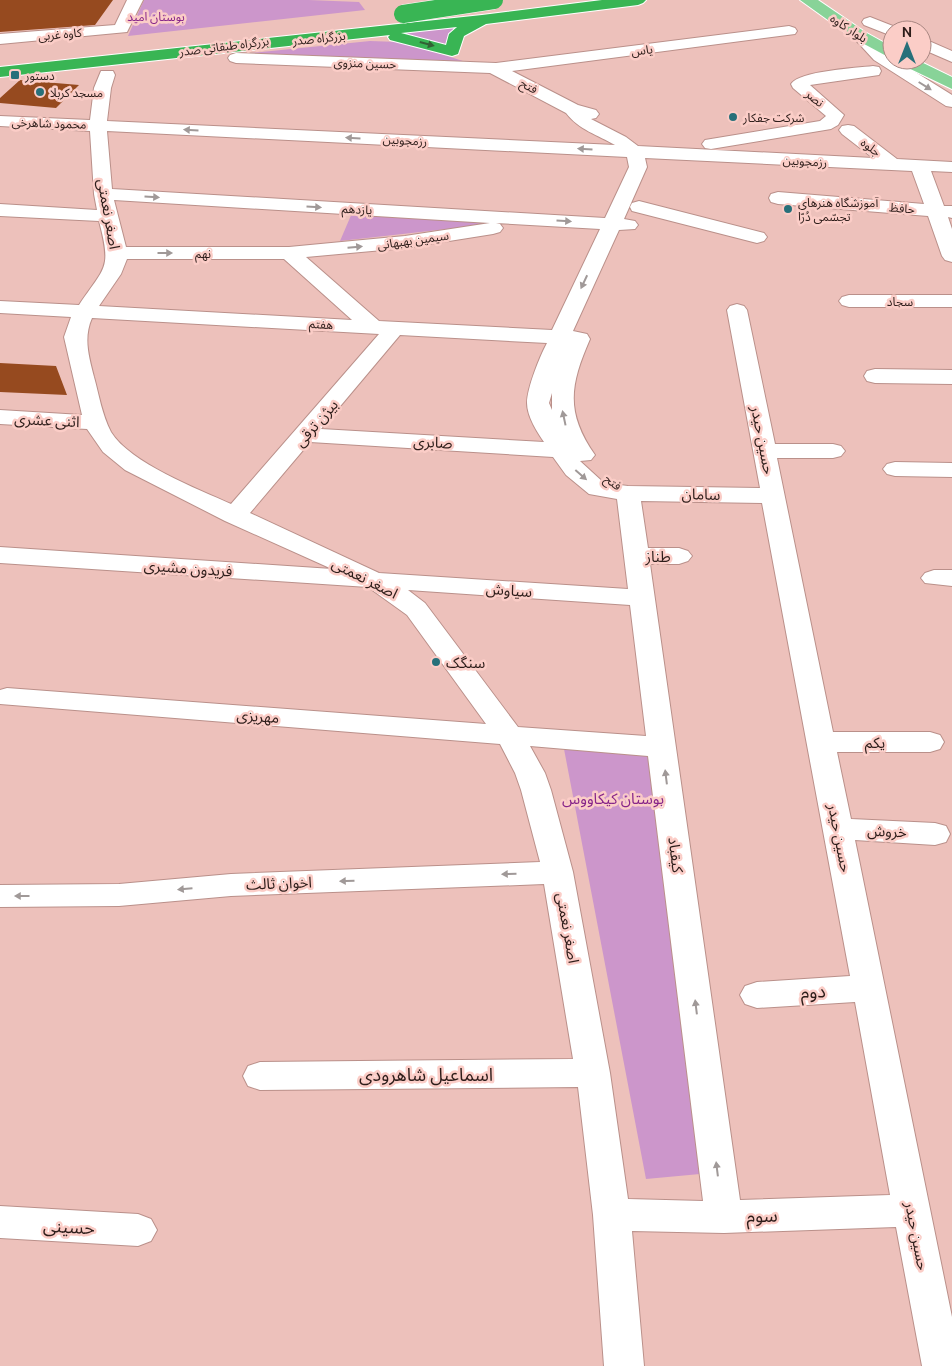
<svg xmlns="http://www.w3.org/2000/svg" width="952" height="1366" viewBox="0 0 952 1366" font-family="Ubuntu,'Noto Sans Arabic',sans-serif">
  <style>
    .green { fill: #cc96cb }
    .building { fill: #964a1f }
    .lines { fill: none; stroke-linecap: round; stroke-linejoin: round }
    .minor-casing { stroke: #ba908a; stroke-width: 2 }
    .major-casing { stroke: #fff; stroke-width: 2 }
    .highway-casing { stroke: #fff; stroke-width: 2 }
    .minor { fill: #fff; fill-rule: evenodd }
    .major { fill: #88d398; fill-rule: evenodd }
    .highway { fill: #39b554; fill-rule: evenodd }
    .highway-bridge-casing { stroke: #fff; stroke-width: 19; stroke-linecap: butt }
    .highway-bridge { stroke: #39b554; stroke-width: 18 }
    .oneway { fill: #326134 }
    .oneway2 { fill: #a09998 }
    .poi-dot { fill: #27707a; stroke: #fbcdc7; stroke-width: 2 }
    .labels { text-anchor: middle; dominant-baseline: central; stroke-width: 5; stroke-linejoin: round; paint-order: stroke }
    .far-park-label { font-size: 12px; fill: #872589; stroke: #fbcdc7 }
    .far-street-label { font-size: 12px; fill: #2d1d1a; stroke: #fbcdc7 }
    .far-poi-label { font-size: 12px; fill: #2d1d1a; stroke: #fbcdc7; text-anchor: start }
    .street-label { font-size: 15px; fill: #2d1d1a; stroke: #fbcdc7 }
    .poi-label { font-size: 15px; fill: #2d1d1a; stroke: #fbcdc7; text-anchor: start }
    .park-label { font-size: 15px; fill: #872589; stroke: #fbcdc7 }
    .near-street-label { font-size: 18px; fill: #2d1d1a; stroke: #fbcdc7 }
  </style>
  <rect width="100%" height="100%" fill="#edc1bb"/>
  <path class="green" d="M144,0h165l50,2 6,8 -237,26z
    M466,22l-19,25 -51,-14z
    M370,41l29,1 21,5 55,18 -234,-11z
    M352,213l152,7 -39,7 -125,14z
    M564,749l84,7 52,418 -54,5z"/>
  <path class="building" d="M0,0h113l-18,25 -95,7z
    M20,80l59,5 -23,23 -56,-5v-5z
    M0,363l56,3 11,29 -67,-3z"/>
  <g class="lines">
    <defs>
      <path id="minor" d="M127,0h16l-16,32 -127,12v-10l115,-9z
        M870,17l28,11 1,2h-7v6l-28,-11 -2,-3 2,-3z
        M789,26l6,2 2,3 -2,3 -283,37 66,34 18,5 3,4 -3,4 -5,1 35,18 12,9 235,12 -31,-24 -3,-4 3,-4 6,-1 6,1 43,33 55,3v10l-21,-1 13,35h8v12l-4,-1 4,12v33l-7,-2 -3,-4 -14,-40 -150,-12 -7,-2 -2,-4 2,-4 7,-2 146,12 -12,-33 -267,-13 2,9 -23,52 11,2 3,4 -3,4 -16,1 -46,101 14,3 3,5c-20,46 -25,73 5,116l-4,5 -11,1 24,22 24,3 132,2 -33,-178 3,-4 7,-2 7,2 3,4 28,134h58l8,2 4,5 -4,5 -8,2h-56l56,274h97l10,3 4,7 -4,7 -10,3h-93l14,67 84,4 11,3 4,8 -4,8 -11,3 -80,-5 97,477v49h-30l-26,-139 -172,6 -92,-2 12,135h-40l-11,-151 -15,-128 -318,3 -12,-4 -5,-10 5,-10 12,-4 313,-3 -29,-175 -313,12 -112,10 -119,1v-22l119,-1 112,-10 309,-12 -19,-72 -6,-17 -15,-29 -500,-40v-14l7,-2 479,36 -79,-109 -39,-28 -368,-24v-16l332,22 -107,-48 -100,-51 -22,-18 -16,-23 -87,-5v-14l82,5 -18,-78 7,-20 -71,-4v-12l79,4c26,-39 33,-35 20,-84l-99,-5v-12l97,6 -3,-16 -4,-63 -90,-5v-10l90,4 4,-32 7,-17h12l2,4 -4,13 -4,33 508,24c-17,-10 -36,-15 -49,-32l-76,-40 -254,-10 -6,-2 -2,-3 2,-3 6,-2 260,10zM107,131l520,26 2,10 -24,51 -493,-29zM114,200l376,23 -85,13 -116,11h-163zM496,223l104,6 -48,101 -173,-9 -73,-64 99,-9 88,-14 7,-2 3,-4 -3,-4zM127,259h157l68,61 -253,-14 22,-32zM92,318l287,16 -148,170c-33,-15 -101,-41 -120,-72 -9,-17 -12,-37 -17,-55 -5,-20 -11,-39 -2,-59zM400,335l147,8c-7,13 -20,45 -20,60 0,13 10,29 17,39l-223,-13zM552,393v17l-3,-7zM310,442l243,15 13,18 23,19 28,5 11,90 -249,-16 -129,-60zM641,501l121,2 88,473 -93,6 -12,4 -5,9 5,9 12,4 98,-6 35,193 -150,5 -90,-636h29l9,-3 4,-5 -4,-5 -9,-3h-31zM408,590l222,15 16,131 -128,-9 -93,-124zM530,746l118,10 55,445 -75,-2 -18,-126 -37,-201 -22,-82 -6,-17z
        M859,30l6,2 27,25v3h4l56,35v12l-6,-1 -72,-46 -23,-25 2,-3z
        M922,38l30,13v11l-30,-13z
        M873,66l6,1 2,4 -2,4 -69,10 34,30 -6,10 -7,4 -120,20 -6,-1 -3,-4 3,-4 6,-1 109,-18 6,-5 -33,-28 -2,-4c8,-13 65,-16 82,-18z
        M639,201l125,32 3,4 -3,4 -7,2 -125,-32 -2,-4 2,-4z
        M849,295h103v12h-103l-7,-2 -3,-4 3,-4z
        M875,369l77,1v14l-77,-1 -8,-2 -3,-5 3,-5z
        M895,462l57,1v14l-57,-1 -8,-2 -4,-5 4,-5z
        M934,570h18v16l-27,-3 -4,-5 4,-5z
        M0,1206l138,8 13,5 6,11 -6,11 -13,5 -138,-8z"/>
      <path id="major" d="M800,0h18l47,32 27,15v12l-39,-21z
        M896,60h21l35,17v12l-54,-26z"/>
      <path id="highway" d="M602,0h44l-3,3 -5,2 -152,19 -22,12 -6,18 -6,2 -62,-16 -2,-3 2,-2 -390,42v-10l482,-52zM457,27l-8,7 -3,11 -45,-12z"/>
    </defs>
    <use href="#minor" class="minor-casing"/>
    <use href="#major" class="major-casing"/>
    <use href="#highway" class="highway-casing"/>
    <use href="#minor" class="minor"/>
    <use href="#major" class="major"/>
    <use href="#highway" class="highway"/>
    <defs>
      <path id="highway-bridge" d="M403,14l91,-14"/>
    </defs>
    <use href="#highway-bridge" class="highway-bridge-casing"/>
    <use href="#highway-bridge" class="highway-bridge"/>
  </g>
  <defs><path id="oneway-solid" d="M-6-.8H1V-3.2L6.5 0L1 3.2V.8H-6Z" transform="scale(1.25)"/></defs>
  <use class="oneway" href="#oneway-solid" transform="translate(427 44) rotate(15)"/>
  <g class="oneway2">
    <use href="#oneway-solid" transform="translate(925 86) rotate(32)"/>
    <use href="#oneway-solid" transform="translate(191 130) rotate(-177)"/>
    <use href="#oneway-solid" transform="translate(353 138) rotate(-177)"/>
    <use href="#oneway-solid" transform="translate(585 149) rotate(-177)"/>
    <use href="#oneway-solid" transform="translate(152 197) rotate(3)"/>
    <use href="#oneway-solid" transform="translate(314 207) rotate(3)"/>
    <use href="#oneway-solid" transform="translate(564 221) rotate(3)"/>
    <use href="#oneway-solid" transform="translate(355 247) rotate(-5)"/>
    <use href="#oneway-solid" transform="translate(165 253)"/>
    <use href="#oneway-solid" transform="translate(584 282) rotate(115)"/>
    <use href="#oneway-solid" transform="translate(564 418) rotate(-102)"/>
    <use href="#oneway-solid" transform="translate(581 475) rotate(41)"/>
    <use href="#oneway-solid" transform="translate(666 777) rotate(-97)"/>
    <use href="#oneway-solid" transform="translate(509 874) rotate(178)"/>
    <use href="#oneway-solid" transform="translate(347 881) rotate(178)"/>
    <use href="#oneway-solid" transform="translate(185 889) rotate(175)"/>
    <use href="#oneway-solid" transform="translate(22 896) rotate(180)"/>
    <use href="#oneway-solid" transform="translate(696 1007) rotate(-97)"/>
    <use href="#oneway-solid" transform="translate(717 1169) rotate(-97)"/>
  </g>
  <g class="poi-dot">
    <rect x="10" y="70" width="10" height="10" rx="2.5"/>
    <circle cx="40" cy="92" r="5"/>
    <circle cx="733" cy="117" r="5"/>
    <circle cx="788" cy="209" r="5"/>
    <circle cx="436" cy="662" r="5"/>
  </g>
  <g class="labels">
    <g class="far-park-label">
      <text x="156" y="16">بوستان امید</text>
    </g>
    <g class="far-street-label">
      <text transform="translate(849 28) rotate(33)">بلوار کاوه</text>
      <text transform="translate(60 34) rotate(-5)">کاوه غربی</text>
      <text transform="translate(319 38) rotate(-6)">بزرگراه صدر</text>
      <text transform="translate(224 46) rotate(-7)">بزرگراه طبقاتی صدر</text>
      <text transform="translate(642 50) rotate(-7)">یاس</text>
      <text transform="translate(365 63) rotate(2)">حسین منزوی</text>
      <text transform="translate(529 86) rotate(28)">فتح</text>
      <text transform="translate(815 98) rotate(39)">نصر</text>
      <text transform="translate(49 123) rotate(2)">محمود شاهرخی</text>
      <text transform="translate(405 140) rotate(3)">رزمجوبین</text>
      <text transform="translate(871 147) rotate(37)">جلوه</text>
      <text transform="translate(805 161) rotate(3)">رزمجوبین</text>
      <text transform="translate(902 208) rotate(5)">حافظ</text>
      <text transform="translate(357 209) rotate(3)">یازدهم</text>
      <text transform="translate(413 240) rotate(-8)">سیمین بهبهانی</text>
      <text x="203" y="253">نهم</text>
      <text x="900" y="301">سجاد</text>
      <text transform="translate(321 324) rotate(3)">هفتم</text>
      <text transform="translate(613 482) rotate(36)">فتح</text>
    </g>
    <g class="far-poi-label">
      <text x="25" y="75">دستور</text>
      <text x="50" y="92">مسجد کربلا</text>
      <text x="743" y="117">شرکت جفکار</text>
      <text x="798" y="202">آموزشگاه هنرهای<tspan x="798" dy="14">تجسّمی دُرّا</tspan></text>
    </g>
    <g class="street-label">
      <text transform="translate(109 214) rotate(80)">اصغر نعمتی</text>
      <text transform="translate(47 420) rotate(3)">اثنی عشری</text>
      <text transform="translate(316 423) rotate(-49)">بیژن ترقی</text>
      <text transform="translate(763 440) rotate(79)">حسین حیدر</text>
      <text transform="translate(433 442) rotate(3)">صابری</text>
      <text transform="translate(701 494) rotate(1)">سامان</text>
      <text x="658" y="556">طناز</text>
      <text transform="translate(188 568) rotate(4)">فریدون مشیری</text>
      <text transform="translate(365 578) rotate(27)">اصغر نعمتی</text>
      <text transform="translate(509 590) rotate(4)">سیاوش</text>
      <text transform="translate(258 716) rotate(4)">مهریزی</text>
      <text x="875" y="742">یکم</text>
      <text transform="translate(887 831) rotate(3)">خروش</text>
      <text transform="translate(840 838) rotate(79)">حسین حیدر</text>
      <text transform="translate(676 855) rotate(83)">کیقباد</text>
      <text transform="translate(279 883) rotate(-2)">اخوان ثالث</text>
      <text transform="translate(568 928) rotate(80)">اصغر نعمتی</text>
      <text transform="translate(917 1236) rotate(79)">حسین حیدر</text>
    </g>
    <g class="poi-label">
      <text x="446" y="662">سنگک</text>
    </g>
    <g class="park-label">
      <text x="613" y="798">بوستان کیکاووس</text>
    </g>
    <g class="near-street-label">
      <text transform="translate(813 991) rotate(-4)">دوم</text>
      <text x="426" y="1074">اسماعیل شاهرودی</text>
      <text transform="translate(762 1215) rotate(-2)">سوم</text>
      <text transform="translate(69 1226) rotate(3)">حسینی</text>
    </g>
  </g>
  <g transform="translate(907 45)"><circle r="24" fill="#fbcdc7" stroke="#a98782"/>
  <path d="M0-4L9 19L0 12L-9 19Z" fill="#27707a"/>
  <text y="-8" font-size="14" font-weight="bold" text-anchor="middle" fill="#2d1d1a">N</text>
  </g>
</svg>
